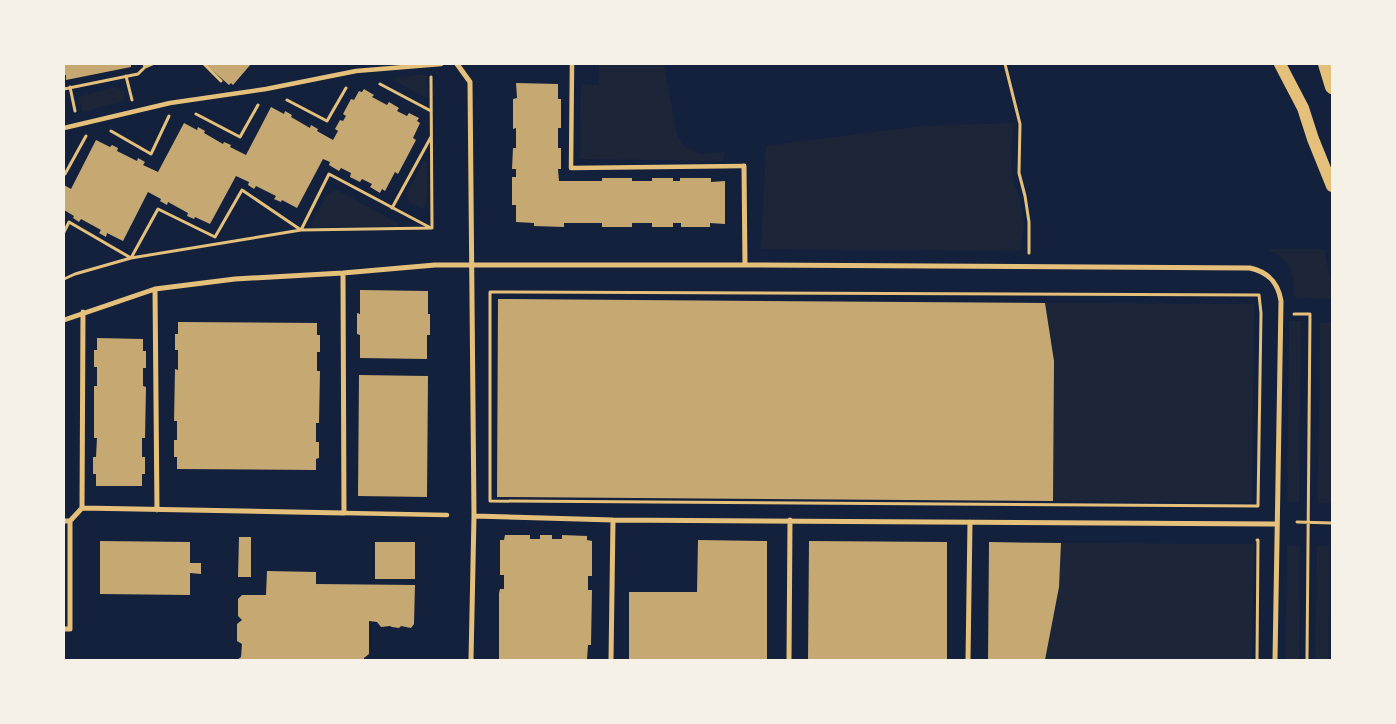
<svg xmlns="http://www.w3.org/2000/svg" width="1396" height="724" viewBox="0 0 1396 724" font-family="Jost,sans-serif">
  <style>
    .green { fill: #1d2539 }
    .building { fill: #c6a872 }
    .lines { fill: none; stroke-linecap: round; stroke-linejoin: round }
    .path { stroke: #e5c07b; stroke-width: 3 }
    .pedestrian { stroke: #e5c07b; stroke-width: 4.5 }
    .minor { stroke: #e5c07b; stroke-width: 5 }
    .primary { stroke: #e5c07b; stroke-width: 12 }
    .trunk { stroke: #e5c07b; stroke-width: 14 }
  </style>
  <rect width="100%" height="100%" fill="#14213d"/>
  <path class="green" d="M599,64h65l13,71 8,12 15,7 25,-2 -2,9 -143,-2 1,-75 18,1z
    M425,74l2,2 1,21 -2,1 -31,-17v-3z
    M115,87l9,4 1,6 -2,4 -40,11 -4,-15z
    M1013,123l-2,40 2,17 7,19 4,27 -4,25 -259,-2 5,-103 156,-20z
    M424,161l3,1v41l-3,5h-4l-11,-6 -2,-10z
    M334,191h5l59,32v3l-86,1 -1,-3 16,-29z
    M1269,249h55l8,38v12l-36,-1 -2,-3c1,-21 -4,-36 -24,-44z
    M1045,303l209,1 -2,198 -199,-1 1,-140z
    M1289,321h12l-2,181h-12z
    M1332,322l-1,181h-13l2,-180z
    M1061,543l193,1 -2,116h-207l14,-73z
    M1287,545l13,1 -1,114h-13z
    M1317,546h12l-1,114h-13z"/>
  <path class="building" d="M64,64h67v3l-65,13v-5h-2z
    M205,64h46l-18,21 -2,-2 -2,2z
    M516,83l42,1v15h3v29h-3v20h3v21h-3l1,12h43v-3h30v3h20v-3h21v3h7v-3h31v4l14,-1v43l-15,-1v4h-29v-4h-8v4h-21v-4h-20v4h-30v-4h-38v4l-30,-1v-3l-18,-1v-17h-4v-28h4v-8h-4l1,-21h3v-20l-3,1v-30l4,-1z
    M364,89l10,6 -2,2 15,8 2,-3 10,6 -2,3 10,5 2,-3 10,5 -2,3 3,2 -7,15 3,2 -18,34 -3,-2 -10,19 -3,-2 -2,4 -10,-6 2,-3 -10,-5 -2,3 -10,-5 1,-4 -10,-5 -2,3 -10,-6 1,-3 -7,-3 -26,49 -15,-8 -1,2 -7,-3 2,-3 -20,-10 -2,3 -6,-4 1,-3 -13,-6 -26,48 -15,-7 -1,2 -7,-3 1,-3 -20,-11 -1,3 -7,-4 1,-2 -13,-7 -25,49 -16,-8 -1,4 -7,-4 2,-3 -20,-11 -2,3 -6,-4 1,-2 -10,-6v-25l7,4 25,-49 14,7 2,-2 6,3 -1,3 20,10 1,-3 7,4 -2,3 15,7 26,-49 13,7 1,-3 7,4 -1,2 19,11 1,-2 7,3 -1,2 16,8 25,-48 13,7 1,-3 7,4 -1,2 19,11 1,-3 7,4 -1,2 16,9 5,-9 -3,-2 5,-9 3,1 3,-5 -3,-2 8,-15 3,1 5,-9 3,1z
    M360,290l68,1v23h2v21h-3v24l-67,-1v-23l-3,-1v-21l3,1z
    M498,299l547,4 9,58 -1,140 -556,-4z
    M178,322l139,1v12h3v17h-3v19h3l-1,52h-3v19h3v16l-3,1v11l-139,-1v-12h-3v-17h3v-19h-3l1,-52 3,1v-20h-3v-16h3z
    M97,338l46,1v12h3v17h-3v18l3,1 -1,51h-3v19h3v17h-3v12h-46v-12h-3v-17h3l1,-19h-3v-52h3v-19h-3v-17h3z
    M359,375l69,1 -1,121 -69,-1z
    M505,535h25v4h10v-4h12v4h10v-4l25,1v4l5,1v35h-4v14h4l-1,55h-3l-1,15h-88v-67l1,-4h4v-14h-4v-35h4z
    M239,537h12v40h-13z
    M698,540l69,1v119h-138v-68h68z
    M100,541l90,1v21h11v11l-11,-1v22l-90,-1z
    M809,541l138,1v118h-139z
    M375,542h40v37h-40z
    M989,542l72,1 -2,44 -14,73h-57z
    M267,571l49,1v12l99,1 -1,39 -3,4 -10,-2 -2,2 -7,-1 -2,-1 -9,1 -4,-5 -8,-1v33l-5,4v2h-127l4,-3 1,-13 -5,-3v-17l5,-4 -4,-4v-17l4,-4h24z"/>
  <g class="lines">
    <path class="path" d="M144,64l1,3 7,-3
      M204,64l17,17
      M1005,64l15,60 -1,49 6,23 4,26v31
      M126,76l6,24
      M380,84l51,27
      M70,87l5,24
      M64,89l74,-15 7,-7
      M287,100l40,21 19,-33
      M196,114l44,23 18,-32
      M111,131l40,23 18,-38
      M64,173l1,1 21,-38
      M392,208l39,-71
      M64,232l5,-10 62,36 27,-49 57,28 27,-47 59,40 28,-56 100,53
      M64,279l11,-5 56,-16 170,-28 131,-2 -1,-151
      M490,292l769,3 2,18 -3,193 -768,-5z
      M1294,314h16l-3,346
      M1297,522l35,1
      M1257,660l1,-120h-1"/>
    <path class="pedestrian" d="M572,64l-1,104 173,-2
      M64,128l106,-25 96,-14 90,-18 85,-7
      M344,513l103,2"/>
    <path class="minor" d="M457,64l13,18 4,434 -3,144
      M744,166l1,99
      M155,289l2,221
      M64,320l91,-31 80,-10 108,-6 92,-8h310l505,3c18,4 28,14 31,33l-6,359
      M82,508l262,5 -1,-240
      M474,516l139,4 664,4
      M64,521h6v108h-6
      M70,521l12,-13 1,-196
      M611,660l2,-140
      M789,660l1,-140
      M968,660l2,-138"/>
    <path class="primary" d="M1280,64l23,44 10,31 19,47"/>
    <path class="trunk" d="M1325,64l7,23"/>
  </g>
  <rect width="1396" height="724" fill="none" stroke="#f6f1e7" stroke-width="130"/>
</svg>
